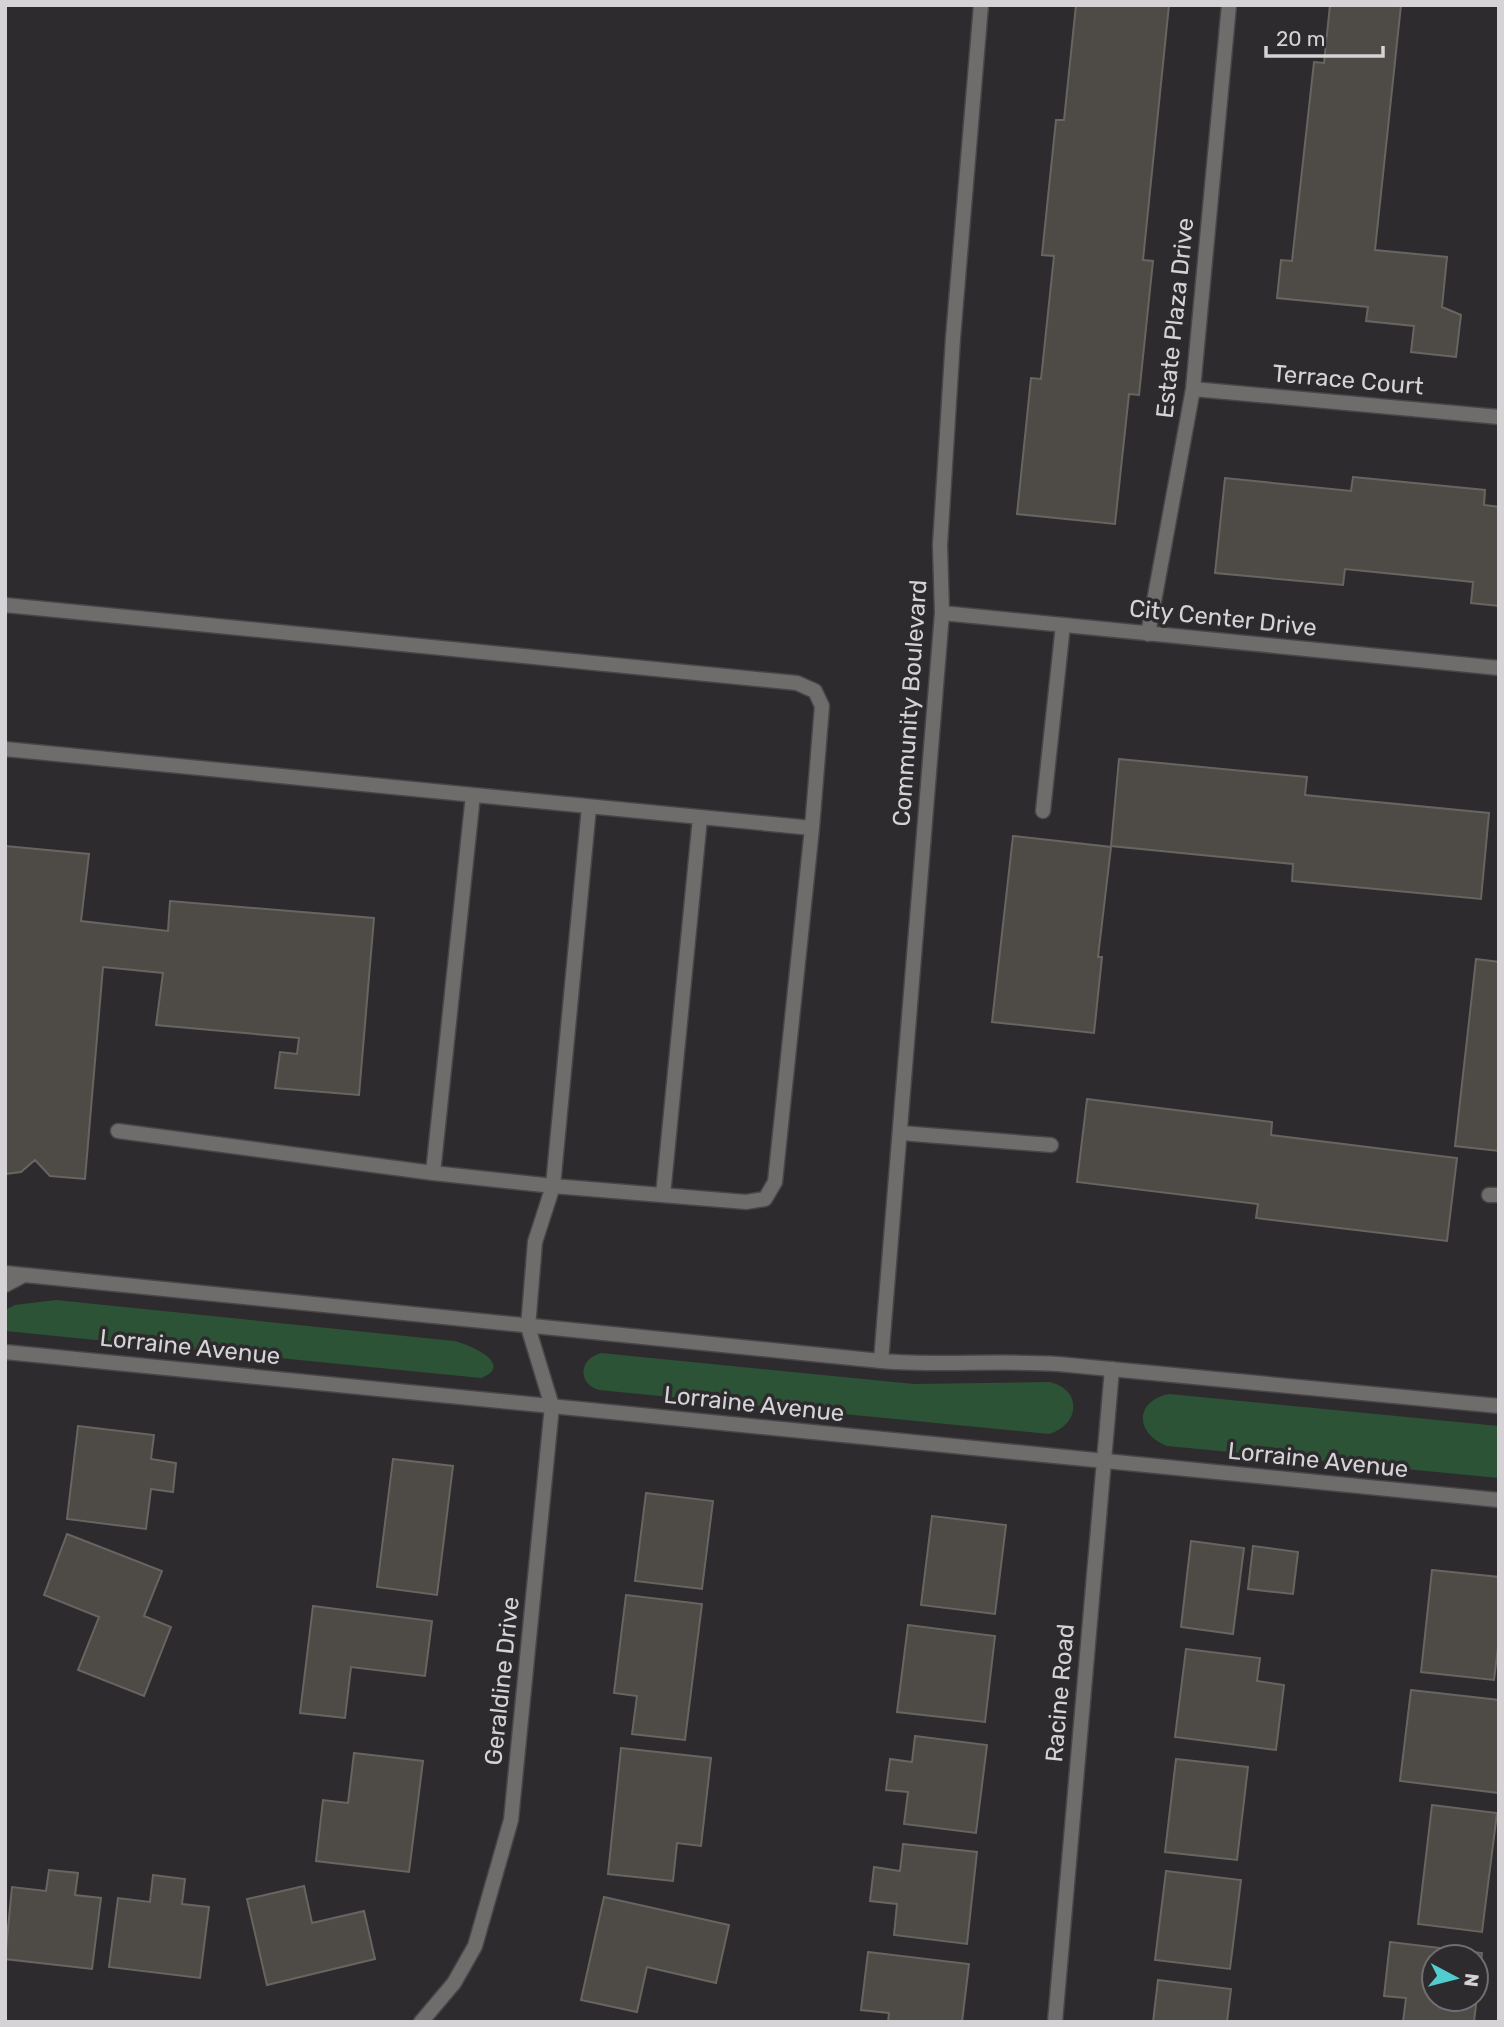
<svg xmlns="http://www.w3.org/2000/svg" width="1504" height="2027" viewBox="0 0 1504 2027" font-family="Rubik,sans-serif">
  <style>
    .green { fill: #2c5335 }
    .building { fill: #4e4b47; stroke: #686561; stroke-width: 2; fill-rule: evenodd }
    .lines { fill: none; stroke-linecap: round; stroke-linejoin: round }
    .service-casing { stroke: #494649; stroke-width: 17 }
    .minor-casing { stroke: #494649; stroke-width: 17 }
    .tertiary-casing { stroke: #494649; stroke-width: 17 }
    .service { stroke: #6e6d6b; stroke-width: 14 }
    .minor { stroke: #6e6d6b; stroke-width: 14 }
    .tertiary { stroke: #6e6d6b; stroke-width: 14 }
    .labels { text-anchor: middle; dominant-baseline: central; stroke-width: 7; stroke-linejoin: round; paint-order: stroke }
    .street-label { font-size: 24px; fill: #d5d3d5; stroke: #2e2b2e }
  </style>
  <rect width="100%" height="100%" fill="#2e2b2e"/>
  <path class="green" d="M56,1300l398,41c14,3 62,23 27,37l-476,-47v-21l10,-5z
    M601,1353l313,31 135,-2c34,7 31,43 0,52l-450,-44c-22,-7 -20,-31 2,-37z
    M1169,1394l330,32v52l-332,-32c-32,-12 -33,-45 2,-52z"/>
  <path class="building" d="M1076,5h93l-26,255 10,1 -14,134 -10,-1 -14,130 -98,-10 14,-136 10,1 13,-123 -12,-1 14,-135h8z
    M1330,5h71l-26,245 72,7 -5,50 19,8 -5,42 -45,-5 3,-26 -48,-5 2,-14 -91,-9 4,-38 11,1 22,-199 10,1z
    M1353,477l132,13 -1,15 15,2v99l-28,-3 2,-21 -128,-13 -2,16 -128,-12 10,-95 126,13z
    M1119,759l188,18 -2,18 184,18 -8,86 -189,-18 1,-17 -182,-18z
    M1013,836l98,11 -13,110h4l-8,76 -102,-11z
    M5,846l84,8 -8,67 87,10 2,-30 204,17 -15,177 -84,-7 5,-36 17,2 2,-16 -143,-13 7,-52 -60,-6 -18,212 -35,-3 -15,-16 -14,12 -16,2z
    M1476,959l23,3v189l-44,-5z
    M1087,1099l185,23 -1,13 186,23 -10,83 -191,-23 2,-14 -181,-22z
    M78,1426l76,9 -3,24 25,4 -3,29 -22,-3 -5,40 -79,-10z
    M393,1459l60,7 -16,129 -60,-8z
    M646,1493l67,8 -11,88 -67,-8z
    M932,1516l74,9 -11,89 -74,-9z
    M67,1534l95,37 -18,45 27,11 -27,69 -66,-26 21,-53 -55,-22z
    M1191,1541l53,7 -11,86 -52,-7z
    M1253,1546l45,6 -5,42 -45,-5z
    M1432,1570l67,7v62l-5,41 -73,-8z
    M626,1595l76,9 -17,136 -53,-6 5,-38 -23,-3z
    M313,1606l119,15 -7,55 -74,-9 -6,51 -45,-5z
    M908,1625l87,11 -10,86 -88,-10z
    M1186,1649l74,9 -3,23 27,4 -8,65 -101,-13z
    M1411,1690l88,10v93l-99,-12z
    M915,1736l72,9 -11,88 -72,-9 4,-32 -22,-2 4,-31 22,3z
    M621,1748l90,10 -10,88 -24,-3 -4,38 -65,-7z
    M354,1753l69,8 -14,111 -93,-11 7,-61 25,3z
    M1176,1759l72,8 -11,93 -72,-8z
    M1432,1805l65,8 -15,119 -64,-8z
    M903,1844l74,8 -10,92 -73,-9 3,-31 -27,-3 4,-34 26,4z
    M49,1870l29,3 -3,22 26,3 -9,71 -87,-10 7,-72 34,4z
    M1166,1871l75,9 -11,89 -75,-9z
    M153,1875l32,4 -3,25 27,3 -9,71 -91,-11 9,-69 32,4z
    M304,1886l8,37 52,-12 11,48 -108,26 -20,-86z
    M604,1897l125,28 -13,58 -69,-16 -10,45 -56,-12z
    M1390,1942l92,11 -8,69h-71l3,-24 -22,-2zM1434,1957h42v42h-42z
    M868,1952l101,12 -7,58h-74l1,-9 -28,-3z
    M1158,1980l73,9 -4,33h-74z"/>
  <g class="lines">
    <defs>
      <path id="service" d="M5,605l792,78 18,8 7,15 -10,122 -37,354 -10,17 -19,3 -193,-16 -120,-13 -315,-42
        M5,749l807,79
        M1043,811l20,-186
        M901,1133l150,12
        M433,1173l40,-378
        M663,1195l37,-377
        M1489,1195h10
        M528,1327l7,-85 18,-56 36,-379"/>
      <path id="minor" d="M1193,389l306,28
        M942,613l557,55
        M1148,634l45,-245 36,-384
        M881,1361l61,-748 -2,-68 13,-207 28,-333
        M421,2022l33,-39 21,-37 36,-126 41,-414 -24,-79
        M1055,2022l57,-653"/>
      <path id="tertiary" d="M5,1273l876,88c59,5 117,-1 177,3l441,42
        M5,1285l19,-10
        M5,1352l1494,148"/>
    </defs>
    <use href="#service" class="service-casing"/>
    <use href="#minor" class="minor-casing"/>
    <use href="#tertiary" class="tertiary-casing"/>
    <use href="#service" class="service"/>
    <use href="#minor" class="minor"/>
    <use href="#tertiary" class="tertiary"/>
  </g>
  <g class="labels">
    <g class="street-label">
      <text transform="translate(1175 318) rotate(-84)">Estate Plaza Drive</text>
      <text transform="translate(1348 380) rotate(5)">Terrace Court</text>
      <text transform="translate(1223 618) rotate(6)">City Center Drive</text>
      <text transform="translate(910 703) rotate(-86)">Community Boulevard</text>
      <text transform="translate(190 1347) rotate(6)">Lorraine Avenue</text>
      <text transform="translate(754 1404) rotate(6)">Lorraine Avenue</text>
      <text transform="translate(1318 1460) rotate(6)">Lorraine Avenue</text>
      <text transform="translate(502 1681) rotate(-84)">Geraldine Drive</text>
      <text transform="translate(1060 1693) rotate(-85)">Racine Road</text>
    </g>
  </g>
  <rect width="1504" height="2027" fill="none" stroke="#d5d3d5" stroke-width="14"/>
  <g transform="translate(1455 1978) rotate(97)"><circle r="33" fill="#2e2b2e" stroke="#716e71" stroke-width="2"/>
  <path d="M0-5L12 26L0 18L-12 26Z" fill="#52cdcf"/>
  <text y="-10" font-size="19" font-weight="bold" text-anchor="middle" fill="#d5d3d5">N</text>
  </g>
  <path d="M1266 46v10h117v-10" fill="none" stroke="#d5d3d5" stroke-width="3.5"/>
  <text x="1276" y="46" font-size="21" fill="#d5d3d5" stroke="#2e2b2e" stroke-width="5" paint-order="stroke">20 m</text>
</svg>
